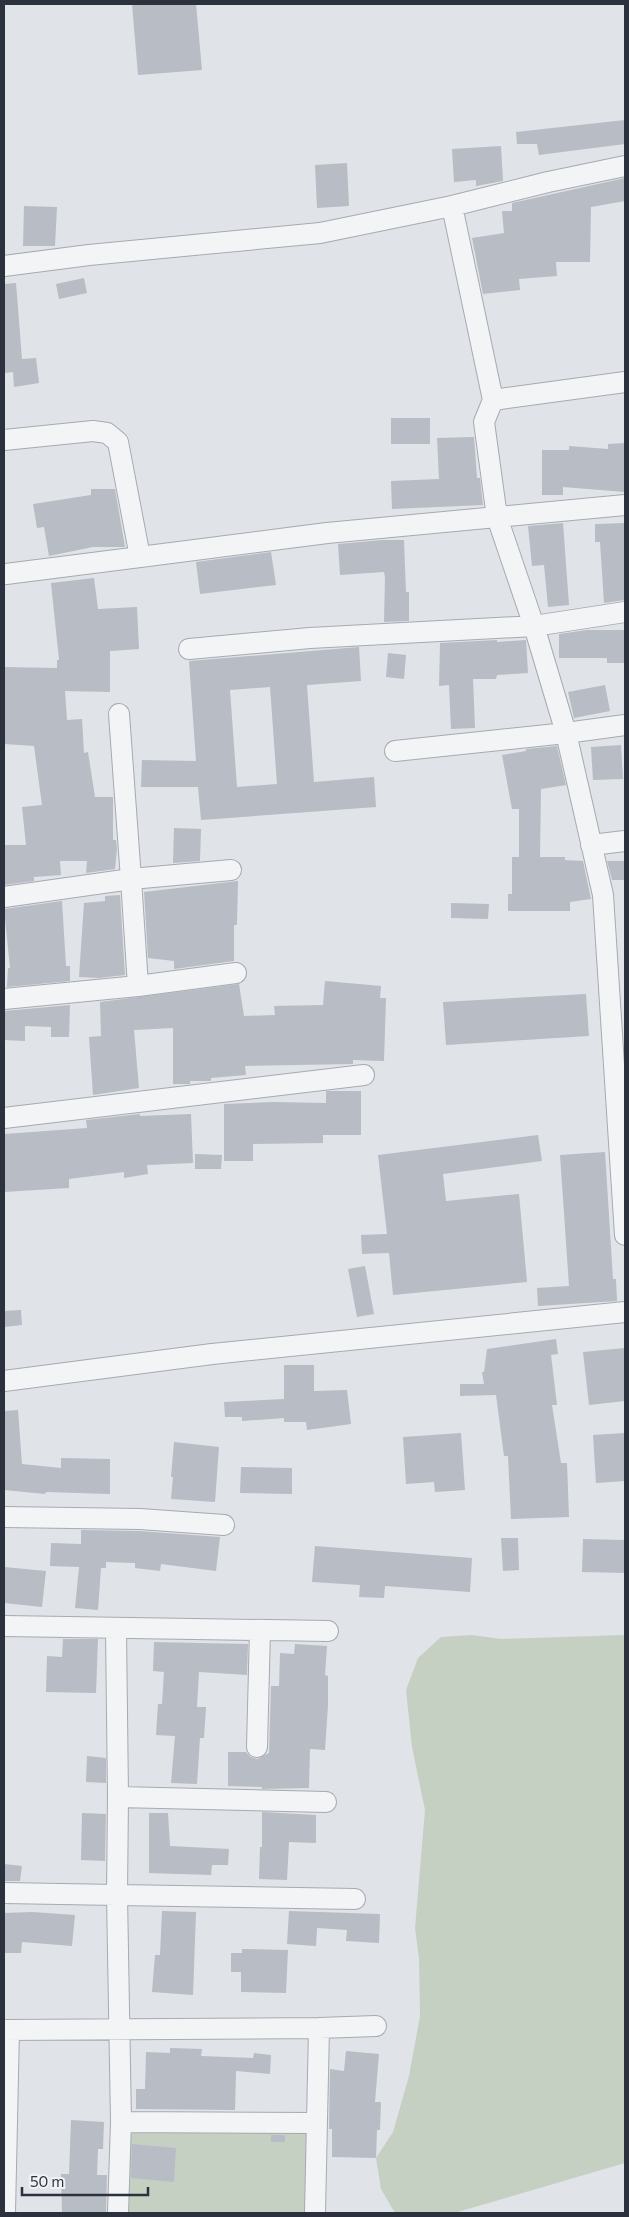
<svg xmlns="http://www.w3.org/2000/svg" width="629" height="2217" viewBox="0 0 629 2217" font-family="Commissioner,sans-serif">
  <style>
    .green { fill: #c6d0c2 }
    .building { fill: #b8bcc4; fill-rule: evenodd }
    .lines { fill: none; stroke-linecap: round; stroke-linejoin: round }
    .minor-casing { stroke: #a6aab1; stroke-width: 22 }
    .minor { stroke: #f2f4f6; stroke-width: 20 }
  </style>
  <rect width="100%" height="100%" fill="#e0e3e7"/>
  <path class="green" d="M472,1635l29,4 124,-4v528l-171,50h-59l-14,-24 -5,-31 17,-26 16,-56 11,-60 -1,-57 -4,-31 10,-118 -13,-63 -6,-57 12,-32 23,-21z
    M125,2127l187,1 -4,85h-185z"/>
  <path class="building" d="M132,4h64l6,66 -64,5z
    M625,120v24l-86,11 -2,-11h-20l-1,-12z
    M501,146l2,35 -27,5v-6l-22,2 -2,-33z
    M347,163l2,43 -32,2 -2,-43z
    M625,178v23l-34,6 -1,55h-34l1,14 -38,3 1,11 -37,4 -11,-56 32,-5 -2,-22h10v-8z
    M24,206l33,1 -2,39h-32z
    M84,278l3,15 -28,6 -3,-15z
    M16,283l6,76 14,-1 3,25 -25,4 -1,-15 -9,1v-89z
    M391,418h39v26h-39z
    M474,437l3,41h3l3,27 -91,4 -1,-28 48,-2 -2,-41z
    M625,443v49l-62,-5v8h-21v-45h27v-4l39,3v-5z
    M91,489h24l10,58h-32l-44,9 -5,-29 -7,1 -4,-24 58,-9z
    M563,523l6,82 -21,2 -4,-42 -12,1 -4,-40z
    M625,523v77l-21,3 -4,-61h-5v-18z
    M382,540h22l2,52h3v29l-25,1 1,-44 -1,-6 -44,3 -2,-31z
    M271,552l5,33 -76,9 -4,-32z
    M94,578l4,31 39,-2 2,42 -29,2v41l-45,-1 2,29 15,-1 2,34 4,-1 7,45h18v43h3l1,9 -2,20 -29,4 1,-12h-27l1,14 -27,2v4l-30,4 1,-40h21l-4,-38 20,-2 -8,-59 -30,-2v-77l53,1v-8h2l-8,-77z
    M587,630h38v33h-18v-5h-48v-24z
    M497,640v2l29,-2 2,33 -31,2 -1,4h-23l2,49 -24,1 -2,-44 -10,1 1,-43z
    M359,647l2,34 -54,4 7,97 60,-5 2,30 -175,13 -3,-33h-57l1,-27 54,1 -7,-100zM270,687l7,97 -40,3 -7,-97z
    M388,653l18,2 -2,24 -18,-2z
    M605,685l5,26 -36,7 -6,-26z
    M621,745l2,34 -30,1 -2,-33z
    M557,746l9,39 -25,4 -1,68h25v3l18,1 8,38 -21,3v9h-62v-17h4v-37h7v-48h-7l-10,-54 24,-4v-2z
    M174,828l27,1 -1,32 -27,2z
    M607,861h18v19h-13z
    M238,881l-1,44h-3v36l-60,8v-8l-26,-3 -4,-66z
    M120,895l5,80 -26,3 -20,-1 5,-74 21,-2v-5z
    M62,901l4,65h4v15l-63,6 1,-19h2l-6,-59z
    M451,903l38,1 -1,15 -37,-1z
    M325,981l56,5 -1,12h6l-2,63 -31,-1v4l-108,2 1,9 -35,3v3h-21v3h-17v-56l-39,2 5,58 -46,7 -4,-58 12,-1 -1,-34 139,-18 5,32 31,-1 -1,-9 49,-1z
    M586,994l3,42 -143,9 -3,-43z
    M70,1005l-1,32h-18v-10l-26,-1v15l-21,-1v-29z
    M326,1091h35v44h-38v8l-70,1v17h-29v-57l51,-2 51,1z
    M140,1114v2l51,-2 2,49 -46,2 1,9 -24,4v-6l-55,7v9l-65,4v-58l83,-6 -1,-8z
    M538,1135l4,26 -99,13 3,27 73,-7 8,88 -134,13 -4,-42 -27,1 -1,-19 26,-1 -9,-79z
    M605,1152l8,127h3l1,22 -79,5 -1,-18 32,-2 -9,-131z
    M195,1154l27,1 -1,14h-26z
    M365,1266l9,48 -17,3 -9,-48z
    M21,1310l1,15 -18,2v-16z
    M556,1339l2,15 -7,1 6,50h-5l9,58h6l2,54 -58,2 -3,-63h-4l-8,-61 -36,1v-12h24l-2,-12h2l3,-23z
    M625,1348v53l-36,4 -6,-53z
    M284,1365h30v26l33,-1 4,34 -44,6 -1,-8h-22v-4l-42,3v-4h-17l-1,-15 60,-3z
    M18,1410l4,54 39,4v-10l49,1v35l-64,-2 -1,2 -41,-4v-79z
    M461,1433l4,57 -30,2 -1,-10 -28,2 -3,-47z
    M625,1433v48l-29,2 -3,-48z
    M174,1442l45,5 -4,55 -44,-3 2,-22h-2z
    M241,1467l51,1v26l-52,-1z
    M81,1530l58,1 81,6 -4,34 -55,-7 -1,7 -25,-3v-5l-29,-1v6h-5l-3,42 -23,-2 4,-41 -29,-1 1,-23 30,1z
    M501,1538h17l1,32 -16,1z
    M583,1539l42,1v33l-43,-1z
    M315,1546l157,12 -2,34 -85,-6 -1,12 -25,-1 1,-12 -48,-3z
    M4,1567l42,4 -4,36 -38,-4z
    M63,1639h35l-2,54 -50,-1 1,-36 15,1z
    M154,1642l94,2 -1,31 -48,-3 -2,35h9l-2,31h-4l-3,46 -26,-1 4,-47 -19,-1 2,-31h4l2,-32 -11,-1z
    M295,1644l32,2 -2,29 3,1v29l-3,45 -15,-1 -1,39 -47,1v-2l-34,-1v-34h18l5,5 6,2 12,-6 2,-67h8l1,-33 14,1z
    M87,1756l19,2v25l-20,-1z
    M262,1812l54,3v28l-27,-1 -2,38 -28,-1 1,-32h2z
    M82,1813l24,1 -1,47 -24,-1z
    M149,1813h19l2,33 59,3 -1,16h-16l-1,10 -62,-2z
    M4,1864l18,2 -2,15h-16z
    M162,1911l34,1 -3,83 -41,-3 3,-37h5z
    M289,1911l91,3 -1,29 -33,-2 1,-11 -30,-2 -1,18 -29,-2z
    M32,1912l43,3 -3,31 -50,-4 -1,11h-17v-40z
    M242,1949l46,1 -2,43 -45,-1v-20h-10v-19h11z
    M170,2048l32,1 -1,7 52,2 1,-5 17,2 -1,19 -34,-3 -1,39 -99,-1v-20h9l1,-37 24,1z
    M346,2051l33,3 -4,48h6l-1,28h-3l-1,28 -44,-1v-28h-3l1,-60 14,2z
    M71,2120l33,2 -1,27h-5l-1,26h10l-1,38h-44l-1,-39h8z
    M271,2135h14v7h-14z
    M132,2144l44,4 -2,34 -43,-4z"/>
  <g class="lines">
    <defs>
      <path id="minor" d="M452,206l96,-24 77,-16
        M4,266l85,-11 231,-22 132,-27 41,194 132,-18
        M4,440l89,-9 14,2 11,9 22,115 187,-24 170,-16 -13,-95 9,-22
        M625,505l-128,12 37,109 32,107 37,162 22,340
        M6,574l134,-17
        M189,649l121,-11 224,-12 91,-14
        M119,714l12,165 100,-9
        M395,751l171,-18 59,-8
        M591,845l34,-4
        M4,897l127,-18 7,107 -134,13
        M138,986l98,-13
        M4,1118l360,-43
        M4,1381l208,-27 413,-42
        M4,1517l136,2 84,6
        M4,1626l324,5
        M116,1628l2,169
        M257,1747l3,-117
        M326,1802l-208,-5 -1,98 238,4
        M4,1893l113,2 4,227 -3,91
        M319,2028l57,-2
        M4,2030l315,-2 -4,185
        M121,2122l196,1
        M5,2213l4,-183"/>
    </defs>
    <use href="#minor" class="minor-casing"/>
    <use href="#minor" class="minor"/>
  </g>
  <rect width="629" height="2217" fill="none" stroke="#2b313d" stroke-width="10"/>
  <path d="M22 2187v8h126v-8" fill="none" stroke="#2b313d" stroke-width="2.5"/>
  <text x="30" y="2187" font-size="15" fill="#2b313d" stroke="#f0f2f5" stroke-width="4" paint-order="stroke">50 m</text>
</svg>
